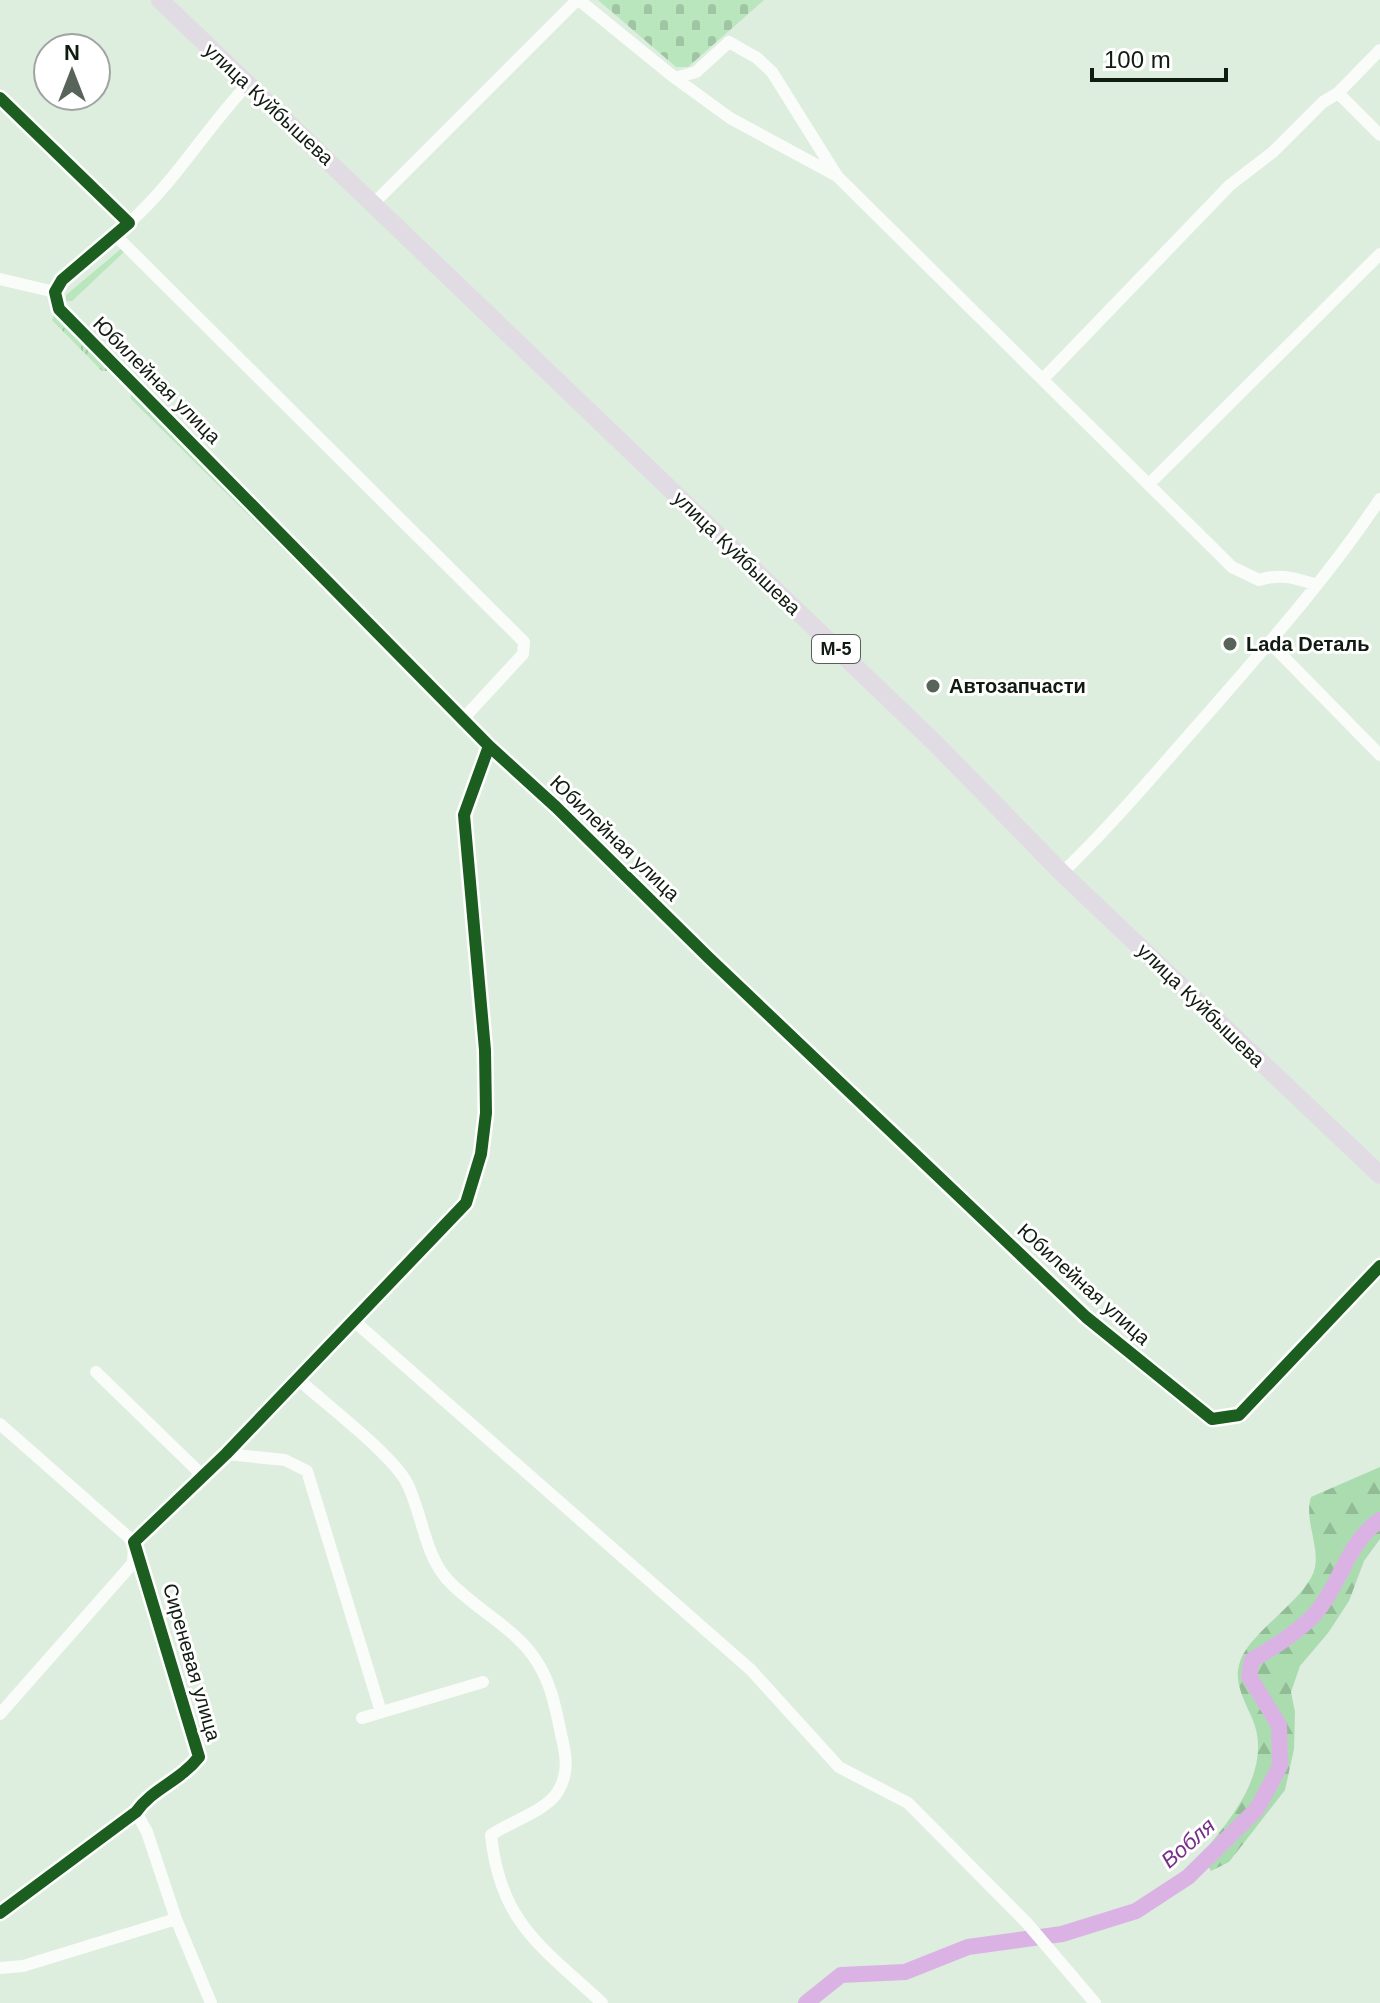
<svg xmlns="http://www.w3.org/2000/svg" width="1380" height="2003" viewBox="0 0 1380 2003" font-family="Arial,sans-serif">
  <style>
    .grass { fill: url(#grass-tufts) }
    .forest { fill: url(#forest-firs) }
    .cemetery { fill: url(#cemetery-stones) }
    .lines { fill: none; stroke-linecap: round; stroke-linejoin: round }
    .river { stroke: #dab3e4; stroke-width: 16 }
    .minor { stroke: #fafcfa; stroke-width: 12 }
    .highway { stroke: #e1dbe4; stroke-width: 18 }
    .cycleway-casing { stroke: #fff; stroke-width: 17 }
    .cycleway { stroke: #1b5e20; stroke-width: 12 }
    .poi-dot { fill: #586459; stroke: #fff; stroke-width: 3 }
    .labels { text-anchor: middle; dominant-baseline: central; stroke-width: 6; stroke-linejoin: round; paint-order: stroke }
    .shield { fill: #fff; stroke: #585f58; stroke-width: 2 }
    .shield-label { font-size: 18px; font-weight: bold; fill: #101b11 }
    .street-label { font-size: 20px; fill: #101b11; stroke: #fff }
    .poi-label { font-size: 20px; font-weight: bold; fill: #101b11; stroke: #fff; text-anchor: start }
    .water-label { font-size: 22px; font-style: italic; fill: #772e88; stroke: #fff }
  </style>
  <defs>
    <pattern id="grass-tufts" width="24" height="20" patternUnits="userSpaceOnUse" patternTransform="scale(2)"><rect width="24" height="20" fill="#bae6be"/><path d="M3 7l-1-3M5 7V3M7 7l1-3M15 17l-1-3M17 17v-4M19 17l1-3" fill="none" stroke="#9fc5a2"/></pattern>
    <pattern id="forest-firs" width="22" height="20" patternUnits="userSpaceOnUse" patternTransform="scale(2)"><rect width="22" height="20" fill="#abdcaf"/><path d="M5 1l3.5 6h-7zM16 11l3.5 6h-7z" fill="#92bc96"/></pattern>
    <pattern id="cemetery-stones" width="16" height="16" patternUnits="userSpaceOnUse" patternTransform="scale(2)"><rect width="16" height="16" fill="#bae6be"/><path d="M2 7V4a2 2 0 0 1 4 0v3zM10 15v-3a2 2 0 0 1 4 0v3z" fill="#9fc5a2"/></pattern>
  </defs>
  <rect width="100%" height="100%" fill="#ddedde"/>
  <path class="grass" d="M122,248l2,4 -52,49h-6v-6z
    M55,311l51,51 1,9h-5l-50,-51z
    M130,389l330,335 -329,-325z"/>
  <path class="forest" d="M1380,1467v72l-16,22 -15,40 -21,32 -28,33 -9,26 4,20 -1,37 -9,41 -56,72 -18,9 -9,-17c30,-36 72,-86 50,-136 -7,-16 -18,-35 -13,-53 7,-30 57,-58 73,-89 12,-23 -9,-54 -1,-79z"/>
  <path class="cemetery" d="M598,0h166l-76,67h-12z"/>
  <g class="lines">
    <path class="river" d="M806,2003l35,-28 64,-3 63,-25 94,-13 74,-23 52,-34 69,-68 23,-43 -1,-41 -30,-49 3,-16c22,-13 43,-26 61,-44 27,-29 34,-74 67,-96"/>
    <path class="minor" d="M579,0l96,78 55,40 107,58
      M675,78l21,-6 33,-30 28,16 15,14 65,104 395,391 27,13c22,-7 36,-2 58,5
      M1338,93l42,-43
      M0,98l129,125 -67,57 -7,12 4,17 430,437 67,61 153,151 377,359 126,102 27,-4 141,-149
      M374,203l203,-203
      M129,223c46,-41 76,-93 118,-138
      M115,235l409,407 -1,12 -60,65
      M0,279l55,13
      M1043,379l187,-194 43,-33 50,-50 15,-9 42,42
      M1149,484l231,-230
      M1269,642l111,113
      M1062,873c53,-51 100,-108 149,-163 59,-68 119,-136 169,-211
      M354,1321l397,349 88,97 69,36 118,119 69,81
      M96,1372l105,102
      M297,1378c28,26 94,75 110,105 15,30 17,69 39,95 27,31 72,50 93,87 13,22 17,45 22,69 5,21 9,39 -4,59 -12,18 -47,29 -66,42 9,88 51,112 111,168
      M0,1424l134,118 -1,21 -133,151
      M226,1454l59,6 22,11 74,241
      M362,1718l121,-36
      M136,1812l11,20 29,87 35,84
      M0,1913l136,-101c17,-24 43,-30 63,-55l-65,-215 92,-88 240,-251 15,-49 5,-41 -1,-63 -21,-235 25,-69
      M0,1968l23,-2 153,-47"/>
    <path class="highway" d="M160,0l776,744 126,129 318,302"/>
    <defs>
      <path id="cycleway" d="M0,98l129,125 -67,57 -7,12 4,17 430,437 67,61 153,151 377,359 126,102 27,-4 141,-149
        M0,1913l136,-101c17,-24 43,-30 63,-55l-65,-215 92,-88 240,-251 15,-49 5,-41 -1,-63 -21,-235 25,-69"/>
    </defs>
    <use href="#cycleway" class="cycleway-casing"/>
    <use href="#cycleway" class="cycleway"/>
  </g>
  <g class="poi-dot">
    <circle cx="1230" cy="644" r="8"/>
    <circle cx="933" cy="686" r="8"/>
  </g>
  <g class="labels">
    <rect class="shield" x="812" y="635" width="48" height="28" rx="6"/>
    <g class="shield-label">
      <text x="836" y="649">М-5</text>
    </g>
    <g class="street-label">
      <text transform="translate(269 104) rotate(43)">улица Куйбышева</text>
      <text transform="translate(157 380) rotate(45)">Юбилейная улица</text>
      <text transform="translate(737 553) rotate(44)">улица Куйбышева</text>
      <text transform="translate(615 838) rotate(44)">Юбилейная улица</text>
      <text transform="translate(1201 1005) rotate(44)">улица Куйбышева</text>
      <text transform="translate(1084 1284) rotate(42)">Юбилейная улица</text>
      <text transform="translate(192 1662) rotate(74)">Сиреневая улица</text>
    </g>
    <g class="poi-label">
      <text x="1246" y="644">Lada Dеталь</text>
      <text x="949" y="686">Автозапчасти</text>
    </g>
    <g class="water-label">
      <text transform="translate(1188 1843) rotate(-41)">Вобля</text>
    </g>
  </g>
  <g transform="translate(72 72)"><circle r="38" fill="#ffffff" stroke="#9fa4a0" stroke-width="2"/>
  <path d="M0-6L14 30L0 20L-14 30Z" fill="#586459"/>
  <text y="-12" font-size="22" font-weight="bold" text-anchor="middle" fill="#101b11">N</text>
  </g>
  <path d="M1092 68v12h134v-12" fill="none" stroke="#101b11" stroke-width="4"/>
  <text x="1104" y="68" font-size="24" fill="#101b11" stroke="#ffffff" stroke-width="6" paint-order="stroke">100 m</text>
</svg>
